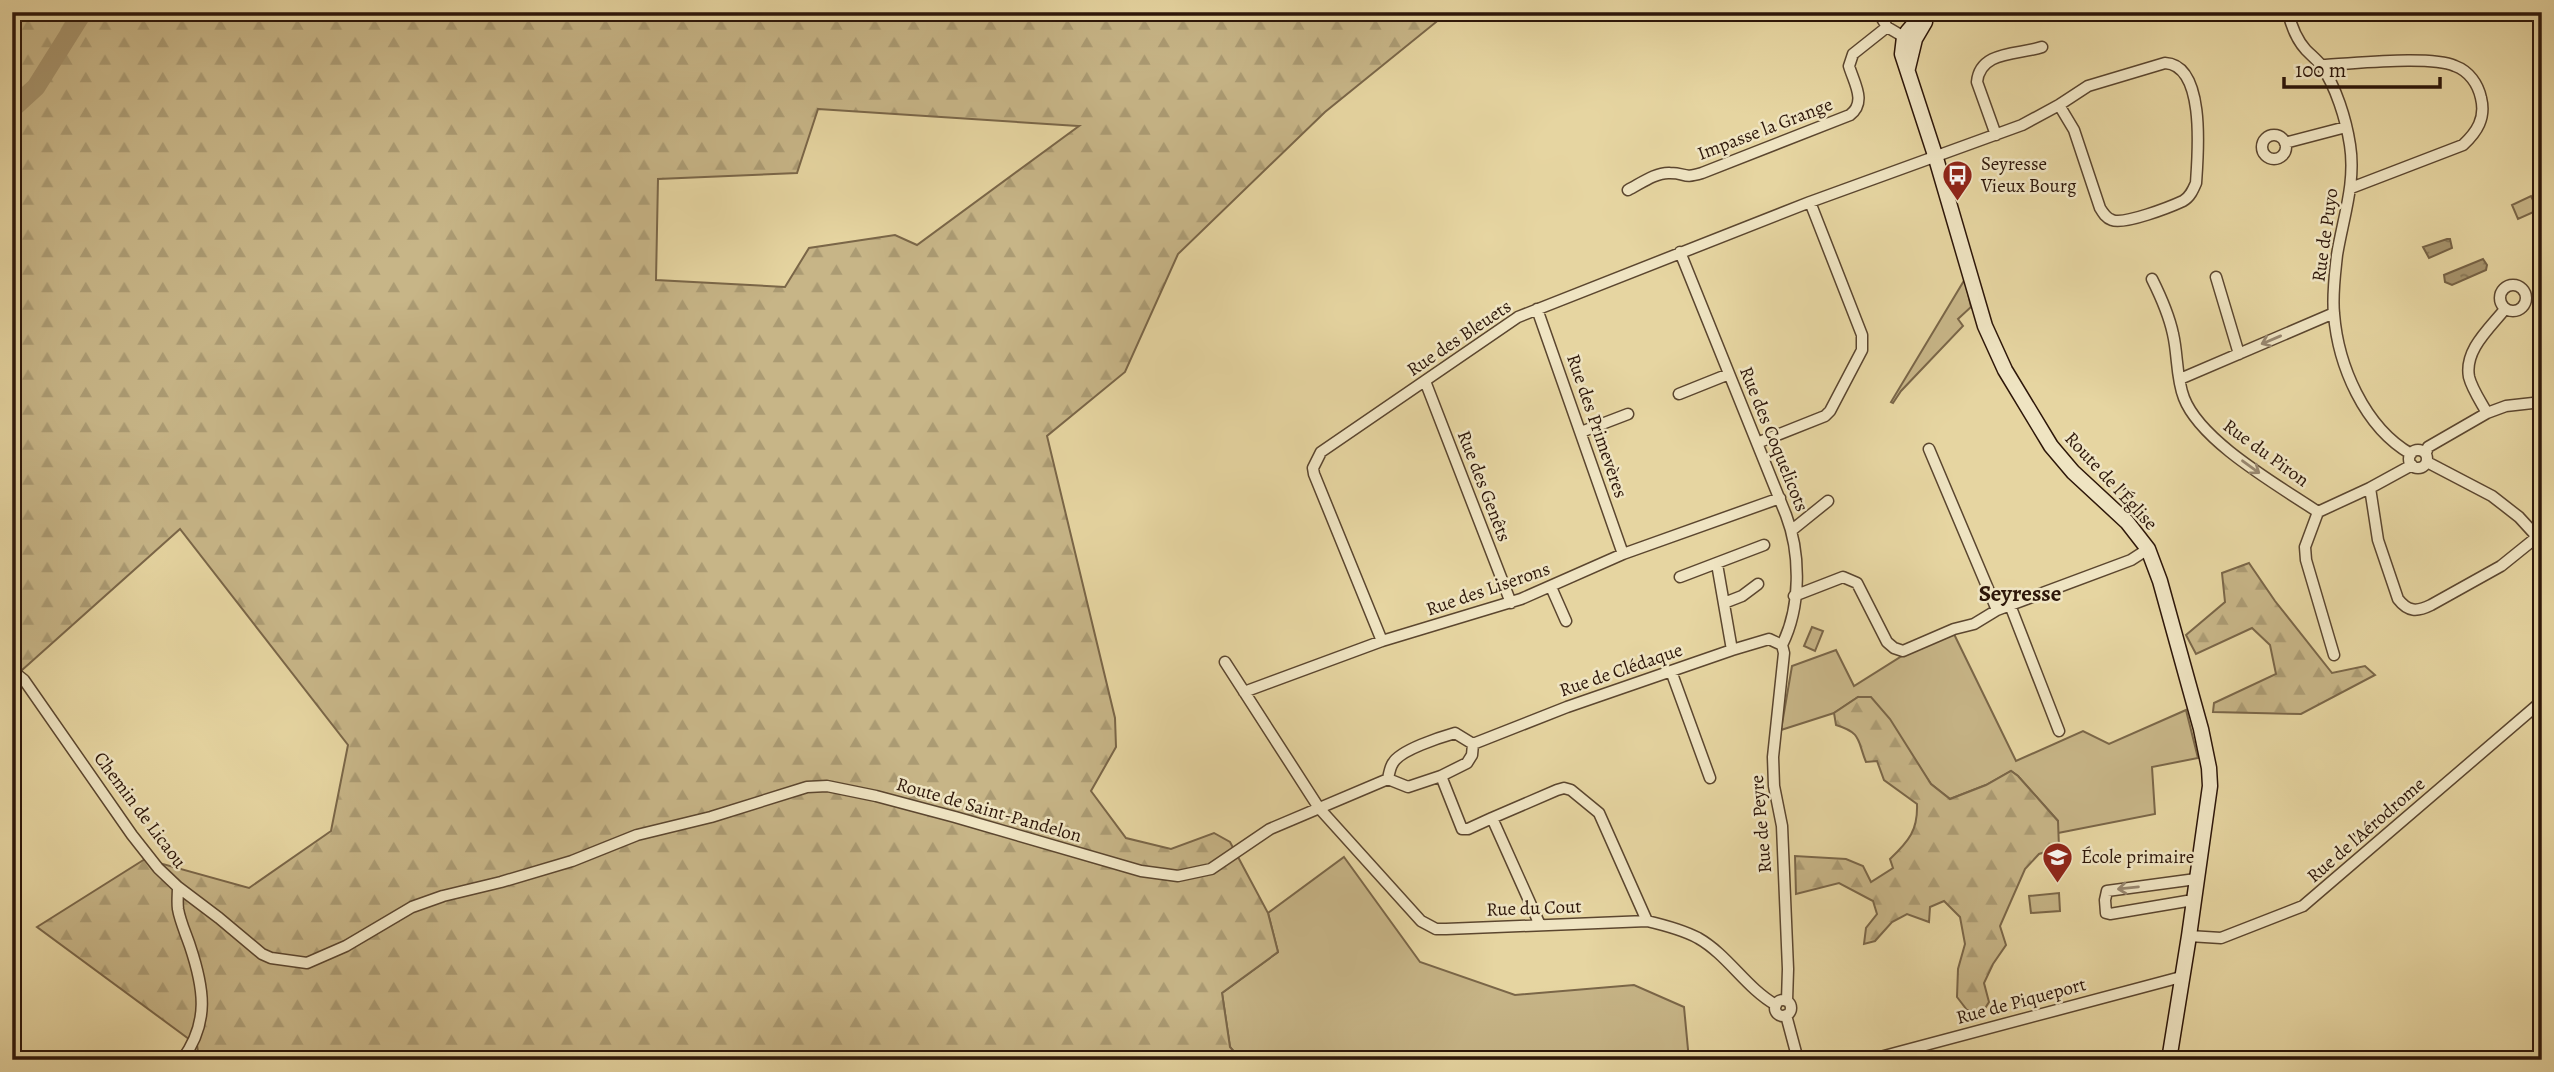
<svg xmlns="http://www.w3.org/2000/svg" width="2554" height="1072" viewBox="0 0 2554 1072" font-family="Alegreya,serif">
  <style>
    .green { fill: #c7b587; stroke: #7a6648; stroke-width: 2 }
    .forest { fill: url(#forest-firs); stroke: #7a6648; stroke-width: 2; fill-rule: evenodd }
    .water { fill: url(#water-ripples); stroke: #766245; stroke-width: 2 }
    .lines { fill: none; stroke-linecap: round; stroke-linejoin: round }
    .river { stroke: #a7946d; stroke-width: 19 }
    .street-casing { stroke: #5b462f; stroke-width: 13 }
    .secondary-casing { stroke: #2d1609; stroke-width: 17 }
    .street { stroke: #efe4c2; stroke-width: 10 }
    .secondary { stroke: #efe4c2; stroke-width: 14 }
    .oneway { stroke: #98876f }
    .labels { text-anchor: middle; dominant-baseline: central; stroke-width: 5; stroke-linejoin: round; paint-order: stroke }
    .street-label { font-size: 19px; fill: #2d1609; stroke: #efe4c2 }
    .poi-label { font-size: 19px; fill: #2d1609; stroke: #efe4c2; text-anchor: start }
    .quarter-label { font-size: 23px; font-weight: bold; fill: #2d1609; stroke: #efe4c2 }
  </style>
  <defs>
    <pattern id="forest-firs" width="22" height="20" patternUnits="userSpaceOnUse" patternTransform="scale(1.75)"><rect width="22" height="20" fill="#c7b587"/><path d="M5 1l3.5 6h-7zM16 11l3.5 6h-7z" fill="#ab9b73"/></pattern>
    <pattern id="water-ripples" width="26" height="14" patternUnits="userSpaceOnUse" patternTransform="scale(1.75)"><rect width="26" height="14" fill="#a7946d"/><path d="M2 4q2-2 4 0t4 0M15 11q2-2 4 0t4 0" fill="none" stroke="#887858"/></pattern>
  </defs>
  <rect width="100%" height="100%" fill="#e6d5a1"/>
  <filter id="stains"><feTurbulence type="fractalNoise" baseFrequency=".00286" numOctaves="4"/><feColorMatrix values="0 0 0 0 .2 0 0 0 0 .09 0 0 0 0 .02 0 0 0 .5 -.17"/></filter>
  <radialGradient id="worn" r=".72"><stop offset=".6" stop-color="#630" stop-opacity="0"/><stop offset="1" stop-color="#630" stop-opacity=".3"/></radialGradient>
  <path class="green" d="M2531,196l7,14 -20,9 -6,-14z
    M1965,279l6,28 -13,12 5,7 -62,65 -8,12 -2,-1z
    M1812,627l11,4 -8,20 -11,-5z
    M1953,632l63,129 67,-30 26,13 77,-34 12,48 -46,9 3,47 -97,19v-12l-40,-45 -7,-5 -25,14 -36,14 -19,-15 -20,-29 -53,-58 -24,16 -53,17 11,-64 44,-16 18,36 48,-30z
    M1344,857l76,105 95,33 119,-10 50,22 5,53h-448l-11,-13 -8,-54 56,-41 -10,-39z
    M2059,893l1,18 -29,2 -2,-17z"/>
  <path class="forest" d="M12,12h1441l-12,6 -116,94 -147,142 -53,118 -78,64 68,282 1,29 -25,44 35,47 45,11 43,-16 16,9 38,71 10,39 -56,41 8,54 11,13h-1042l-2,-15 -160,-118 108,-68 104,29 82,-57 17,-86 -168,-216 -168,150zM818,109l260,17h1l-162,119 -22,-10 -86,13 -24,39 -129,-7 2,-101 139,-6z
    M2249,563l26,38 57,72 33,-7 10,9 -74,39 -88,-2 1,-9 62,-29 -6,-29 -18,-17 -56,26 -10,-19 39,-33 -3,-29z
    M1858,697h13l19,22 41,65 19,15 36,-14 25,-14 7,5 40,45 1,27 -20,6 -14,15 -25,57 6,19 -13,19 -9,19 5,19 -5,8h-17l-10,-13 1,-28 7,-25 -5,-27 -16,-16 -14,6 -1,15 -22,-8 -15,8 -17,19 -11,3 2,-16 11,-14 -4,-13 -34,-18 -43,11 -1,-38 51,3 17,7 8,16 22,-14 -3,-9c19,-18 28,-29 27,-55l-33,-24 -7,-19 -11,1c-9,-22 -4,-29 -30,-37l-2,-12z"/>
  <path class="water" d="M2447,239h3l2,9 -23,10 -6,-11z
    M2483,259l4,6 -1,5 -34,15 -7,-3 -1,-7z"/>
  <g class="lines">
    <path class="river" d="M12,109l24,-22 47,-75"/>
    <defs>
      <path id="street" d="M1878,12l9,15 17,10
        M2288,12c3,13 9,28 18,38 5,5 11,10 15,15 15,22 25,54 29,80 6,38 -7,73 -13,110 -2,19 -5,40 -3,59 4,51 30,113 77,140
        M2321,65c31,-1 109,-10 134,1 14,5 23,18 26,32 5,20 -4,34 -18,47l-112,43
        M1996,135l-19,-53c3,-32 42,-27 65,-35
        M2262 147a12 12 0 1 1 24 0a12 12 0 1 1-24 0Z
        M2285,143l61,-16
        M1628,190c12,-6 28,-18 42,-17 17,0 12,6 32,0l148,-58c17,-13 4,-32 -1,-49l4,-12 34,-27
        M1680,252l106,263c15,39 15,92 -4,130
        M2216,277l23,77
        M2152,279c9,18 17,36 21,55 5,21 3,44 11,64 17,44 94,87 134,114
        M2500 298a13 13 0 1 1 26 0a13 13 0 1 1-26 0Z
        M1537,309l86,245
        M2180,379l154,-66
        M1425,381l86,222
        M1679,394l50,-20
        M2487,413l19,-7 36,-4
        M1581,432l47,-18
        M1757,443l68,-27 5,-5 32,-61v-15l-52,-133
        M1929,449l68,161
        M2409 459a9 9 0 1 1 18 0a9 9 0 1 1-18 0Z
        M2426,453l2,-6 59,-34c-6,-11 -15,-24 -18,-36 -5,-27 21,-49 36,-68
        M2427,462l65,34 27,21 21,23
        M2412,465l-42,23 8,52 20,59c10,13 19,13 33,6l70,-39 36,-29
        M2318,512l-13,35 1,13 28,95
        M2318,512l52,-24
        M1792,530l36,-29
        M1717,564l15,86
        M1680,577l84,-32
        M1551,587l15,34
        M1794,596l49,-19 14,6 30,59 7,6 9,3 51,-22 20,-5 23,-14 134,-50 17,-11
        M1724,603l18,-7 16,-12
        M2010,605l49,126
        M1382,641l-68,-167 -1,-6 8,-16 197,-135 292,-115 212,-77 37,-20 29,-19 77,-23c41,2 33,91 31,120 -3,7 -6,14 -13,18 -13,6 -59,24 -71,19 -6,-2 -9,-7 -12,-12l-26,-78 -15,-25
        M1782,645l2,8 -11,104 1,29 8,40 6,143 -1,32
        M1225,662l94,146 102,113 15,8h10l201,-8c17,4 36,9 51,17 30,17 48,50 78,67
        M1671,671l39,107
        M12,676h7l5,4 108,155 26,33 20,19c0,7 -1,15 0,22 2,12 8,25 12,37 14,42 20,76 -8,114
        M1244,692l138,-51 139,-42 102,-45 157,-56
        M1441,776l21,53h6l24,-11 48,107
        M1388,779l20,8 33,-11 26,-13 5,-8 1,-11
        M1492,818l65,-28 7,-2 7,2 28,23 48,108
        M178,887l41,31 43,36 9,4 36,5 39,-17 66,-39 31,-11 58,-14 71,-21 65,-26 74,-18 96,-30 20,-1 49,10 79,21 186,54 37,5 33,-7 59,-40 118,-50c1,-5 2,-12 5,-16 7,-13 48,-26 62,-30l18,11 94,-37 165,-57 37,-11 13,6
        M2193,903l-6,-2 -77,13 -4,-1 -1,-13 2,-9 89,-12
        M2189,936l32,2 82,-32 239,-205
        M1775 1008a8 8 0 1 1 16 0a8 8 0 1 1-16 0Z
        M1786,1015l12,45
        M1869,1060l312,-83"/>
      <path id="secondary" d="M1932,12l-12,5 -12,14 -4,6 -2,17 33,101 50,171 20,44 46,76 22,26 54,50 21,27 12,32 41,148 8,39 1,18 -21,150 -20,124
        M1908,68l7,-29 10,-17"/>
    </defs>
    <use href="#street" class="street-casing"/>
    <use href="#secondary" class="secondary-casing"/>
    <use href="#street" class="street"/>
    <use href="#secondary" class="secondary"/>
  </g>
  <defs><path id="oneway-shaft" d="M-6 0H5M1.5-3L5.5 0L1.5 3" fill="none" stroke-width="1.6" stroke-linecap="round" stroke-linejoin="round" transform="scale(1.75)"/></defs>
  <g class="oneway">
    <use href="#oneway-shaft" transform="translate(2271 340) rotate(157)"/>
    <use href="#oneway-shaft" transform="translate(2251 467) rotate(36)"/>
    <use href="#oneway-shaft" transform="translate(2128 888) rotate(174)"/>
  </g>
  <defs>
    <symbol id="bus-pin" viewBox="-11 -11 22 30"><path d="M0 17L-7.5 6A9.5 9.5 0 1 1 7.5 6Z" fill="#8f2418" stroke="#efe4c2"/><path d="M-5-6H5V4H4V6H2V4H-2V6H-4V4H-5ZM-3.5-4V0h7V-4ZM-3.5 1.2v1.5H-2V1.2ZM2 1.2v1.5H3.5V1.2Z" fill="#fff"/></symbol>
    <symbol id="school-pin" viewBox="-11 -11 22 30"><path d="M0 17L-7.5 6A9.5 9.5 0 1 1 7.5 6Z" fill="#8f2418" stroke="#efe4c2"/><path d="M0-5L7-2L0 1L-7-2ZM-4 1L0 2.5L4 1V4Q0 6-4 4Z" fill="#fff"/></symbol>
  </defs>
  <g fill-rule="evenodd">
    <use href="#bus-pin" x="1940" y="158" width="35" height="47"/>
    <use href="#school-pin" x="2040" y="840" width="35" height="47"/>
  </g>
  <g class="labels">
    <g class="street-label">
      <text transform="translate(1765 129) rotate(-21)">Impasse la Grange</text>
      <text transform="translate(2325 235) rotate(-82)">Rue de Puyo</text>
      <text transform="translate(1459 338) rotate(-34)">Rue des Bleuets</text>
      <text transform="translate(1597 426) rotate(71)">Rue des Primevères</text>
      <text transform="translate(1774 439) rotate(68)">Rue des Coquelicots</text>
      <text transform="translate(2266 453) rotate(36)">Rue du Piron</text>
      <text transform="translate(2111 481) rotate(47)">Route de l'Église</text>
      <text transform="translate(1484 486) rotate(69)">Rue des Genêts</text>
      <text transform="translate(1488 589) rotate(-19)">Rue des Liserons</text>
      <text transform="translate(1621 670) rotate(-19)">Rue de Clédaque</text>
      <text transform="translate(140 810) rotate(53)">Chemin de Licaou</text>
      <text transform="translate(989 810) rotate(16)">Route de Saint-Pandelon</text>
      <text transform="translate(1761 824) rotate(-95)">Rue de Peyre</text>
      <text transform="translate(2366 830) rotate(-41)">Rue de l'Aérodrome</text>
      <text transform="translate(1534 908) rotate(-2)">Rue du Cout</text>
      <text transform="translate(2021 1001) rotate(-15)">Rue de Piqueport</text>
    </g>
    <g class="poi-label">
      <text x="1981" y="164">Seyresse<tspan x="1981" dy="22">Vieux Bourg</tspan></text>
      <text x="2081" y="857">École primaire</text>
    </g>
    <g class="quarter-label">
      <text x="2020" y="593">Seyresse</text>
    </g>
  </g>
  <rect width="2554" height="1072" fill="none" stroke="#e6d5a1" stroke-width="42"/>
  <rect x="14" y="14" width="2526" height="1044" fill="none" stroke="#2d1609" stroke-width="3.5"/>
  <rect x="21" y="21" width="2512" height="1030" fill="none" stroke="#2d1609" stroke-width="2"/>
  <path d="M2284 77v10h156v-10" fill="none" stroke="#2d1609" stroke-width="3.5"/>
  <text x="2295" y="77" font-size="21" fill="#2d1609" stroke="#efe4c2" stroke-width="5" paint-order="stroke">100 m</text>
  <rect width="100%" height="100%" filter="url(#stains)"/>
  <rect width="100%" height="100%" fill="url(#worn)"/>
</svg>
